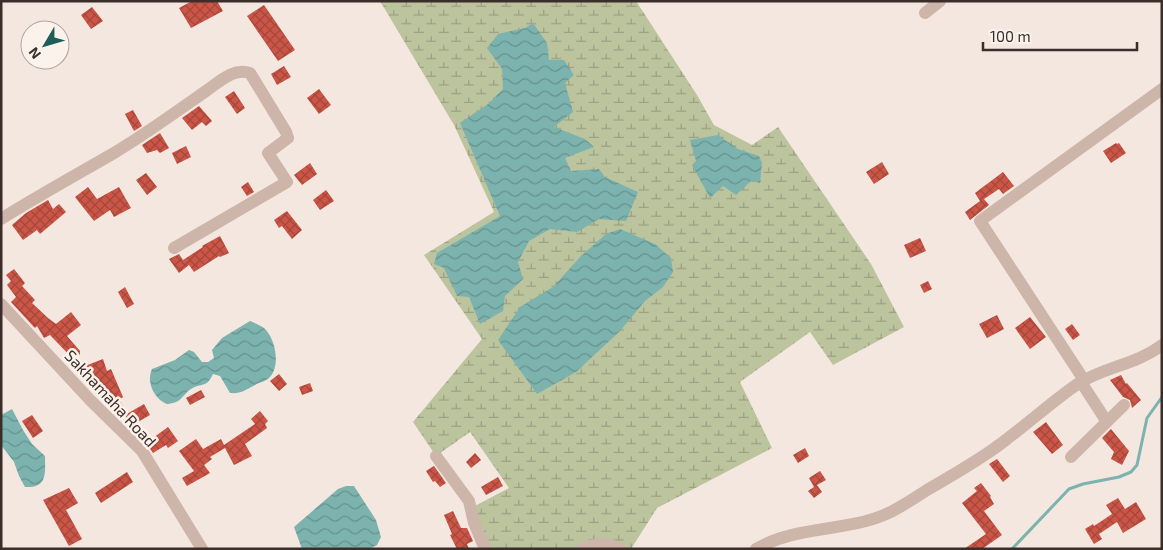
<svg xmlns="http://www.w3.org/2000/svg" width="1163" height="550" viewBox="0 0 1163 550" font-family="'Exo 2',sans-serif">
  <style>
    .wetland { fill: url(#wetland-marsh) }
    .water { fill: url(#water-waves) }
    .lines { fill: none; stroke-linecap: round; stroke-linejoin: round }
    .stream { stroke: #7cb3ae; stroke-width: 3 }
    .building { fill: url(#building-cross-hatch) }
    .minor { stroke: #cdb5aa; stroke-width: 12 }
    .tertiary { stroke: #cdb5aa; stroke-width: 12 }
    .labels { text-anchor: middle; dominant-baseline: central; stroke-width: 5; stroke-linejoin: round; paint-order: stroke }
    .street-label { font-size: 16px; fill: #3a2d2a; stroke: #fbf2ec }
  </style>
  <defs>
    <pattern id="wetland-marsh" width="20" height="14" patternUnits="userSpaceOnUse" patternTransform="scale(1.25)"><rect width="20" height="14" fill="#bcc49e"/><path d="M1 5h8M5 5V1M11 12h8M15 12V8" fill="none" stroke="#9aa081"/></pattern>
    <pattern id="water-waves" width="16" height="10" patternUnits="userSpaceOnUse" patternTransform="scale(1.25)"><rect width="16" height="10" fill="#7cb3ae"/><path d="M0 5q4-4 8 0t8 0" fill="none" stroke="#67928e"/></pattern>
    <pattern id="building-cross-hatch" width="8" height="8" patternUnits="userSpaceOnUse" patternTransform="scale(1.25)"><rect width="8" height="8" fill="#cb5546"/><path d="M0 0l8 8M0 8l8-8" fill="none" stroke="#a6473b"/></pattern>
  </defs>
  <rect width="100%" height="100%" fill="#f4e7df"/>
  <path class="wetland" d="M380,1h256l61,94 17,30 38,20 26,-18 93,137 33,63 -71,38 -23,-33 -70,50 32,66 -115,60 -26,41h-146l-14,-41 38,-20 -39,-56 -34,24 -23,-34 69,-83 -58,-84 70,-43 -40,-87z"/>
  <path class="water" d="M533,23l14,20 2,17h15l10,15 -9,8 8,29 -19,15 31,12 9,8 -29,11 6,13 28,-2 6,8 33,15 -12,29 -27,-2 -22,13 -27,-3 -21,12 -11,21 5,17 -18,17 -2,15 -23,13 -11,-27 -12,-1 -13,-28 -10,-4 3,-11 63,-37 -40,-93 28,-19 15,-15 -1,-20 -15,-21 11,-14 27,-6z
    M718,135l20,14 21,7 3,7 -2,20 -9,-2 -15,14 -13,-9 -13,12 -18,-33 4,-4 -6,-21z
    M620,229l35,15 16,14 2,14 -10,15 -18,14 -26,31 -43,40 -39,22 -39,-54 22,-33 33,-20 28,-31 25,-22z
    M250,321c5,2 10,4 14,7 12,11 17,39 5,50 -4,4 -10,4 -14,7 -10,5 -14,9 -25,8l-10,-17 -7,-2c-7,15 -11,8 -22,15 -10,7 -9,14 -24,15 -13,-5 -21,-22 -15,-35l23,-9 14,-10 5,2 8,10h6l6,-4 -2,-8 10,-12z
    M12,409l11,21 9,14 13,12c0,17 3,32 -20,31l-6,-11 -5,-14 -13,-17v-30z
    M346,486h8l22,34 5,17 -4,8 -8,4h-67l-8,-22 44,-38z"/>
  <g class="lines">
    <path class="stream" d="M1012,549l57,-60 14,-5 36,-7 12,-5 6,-7 10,-47 15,-21"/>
  </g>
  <path class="building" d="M192,1h25l6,10 -32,17 -12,-20z
    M264,5l31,45 -17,11 -31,-45z
    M92,7l11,14 -12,8 -10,-14z
    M284,66l7,11 -14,8 -6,-11z
    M319,89l12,16 -12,9 -12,-16z
    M234,91l11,17 -8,6 -12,-17z
    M199,106l13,15 -6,5 -4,-4 -10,8 -10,-12z
    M133,110l9,16 -8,5 -9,-17z
    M160,133l9,15 -9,5 -3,-3 -10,3 -5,-8z
    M1116,143l1,1 2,-1 7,10 -15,10 -8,-12z
    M186,146l5,11 -14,7 -5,-11z
    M882,162l7,12 -15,10 -8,-12z
    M310,163l7,11 -15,11 -8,-10z
    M1003,172l11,14 -11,8 -4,-5 -15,10 5,6 -19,15 -5,-8 15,-11 -5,-8z
    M146,173l11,14 -10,8 -11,-15z
    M248,182l6,10 -7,4 -6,-9z
    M88,187l9,12 22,-12 12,21 -17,9 -4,-7 -16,11 -19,-24z
    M326,190l8,11 -14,9 -7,-10z
    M48,200l5,9 6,-5 7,8 -26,22 -3,-4 -14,10 -11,-15 14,-12z
    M287,211l15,19 -10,9 -10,-13 -3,2 -5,-8z
    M220,236l9,17 -9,4 -1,-1 -25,16 -5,-7 -10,8 -10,-14 10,-5 4,6 20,-13 -1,-1z
    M920,238l6,13 -16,7 -6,-13z
    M14,269l11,14 -3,3 13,14 -3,3 16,15 8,6 15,-12 10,13 -14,11 13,15v3l-6,6 -24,-25 -6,3 -7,-12 -2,2 -2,-2 -22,-24 5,-5 -9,-12 4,-4 -5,-6z
    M928,281l4,8 -8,4 -4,-8z
    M125,287l9,17 -7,4 -9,-16z
    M997,315l7,14 -17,9 -8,-14z
    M1030,317l16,20 -16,12 -15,-21z
    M1072,324l8,11 -7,5 -8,-11z
    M103,359l4,12 4,-2 12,28 -4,3 6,9 -8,6 -14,-18 -3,1 -7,-7 -8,-25z
    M279,374l8,10 -8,7 -9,-10z
    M1121,375l5,9 1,-1 14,17 -9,8 -2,-8 -7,-3 -13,-17z
    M310,383l3,8 -11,4 -3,-8z
    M201,390l4,7 -15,8 -4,-7z
    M144,404l6,11 -19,11 -6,-11z
    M260,411l8,10 -3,3 2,4 -22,16 7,12 -18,9 -9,-17 -15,9 2,2 -8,6 6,8 -23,13 -5,-8 12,-7 -15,-20 17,-12 7,10 18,-10 3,6 31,-21 -4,-5z
    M32,415l11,16 -10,7 -11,-17z
    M1046,422l17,23 -11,9 -19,-22z
    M168,427l10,14 -10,7 -2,-3 -13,8 -7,-10z
    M1111,429l18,22 -7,14 -11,-6 3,-7 -12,-14z
    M805,448l4,8 -11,7 -5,-8z
    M475,453l6,7 -10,8 -5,-6z
    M997,459l13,17 -7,6 -14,-18z
    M434,466l12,17 -6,4 -5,-6 -2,1 -7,-11z
    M820,471l6,9 -9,5 5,7 -8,6 -6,-7 6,-4 -5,-9z
    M127,472l6,10 -32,21 -6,-10z
    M498,477l5,9 -17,9 -5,-8z
    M981,483l10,13 -1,1 4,7 -10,7 18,24 -20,14h-18l22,-15 -24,-31 15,-12 -3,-3z
    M69,488l9,15 -12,7 16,29 -13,7 -26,-46z
    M1118,498l7,11 11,-7 10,17 -23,14 -6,-11 -18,12 3,5 -8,5 -9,-15 8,-5 1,2 18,-12 -6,-9z
    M453,511l8,17h6l6,13 -6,3 2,5h-12l-7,-14 2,-1 -8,-19z"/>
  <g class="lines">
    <path class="minor" d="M925,13l15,-12
      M1,219c37,-23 75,-44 113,-66 32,-19 62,-41 92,-62 13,-9 28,-24 44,-18l36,59 2,6 -20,15 19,29 -113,66
      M1084,380l-104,-159 182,-132
      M1081,382l26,40
      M436,456l33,45 5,22 11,26
      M1071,457l53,-52"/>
    <path class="tertiary" d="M1,304l90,97 51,50 60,98
      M582,549c14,-6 25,-7 38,0
      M756,549c39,-23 87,-17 128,-34 15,-6 29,-16 43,-25 27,-16 55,-31 80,-51 24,-18 47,-39 72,-56 26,-16 58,-19 83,-38"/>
  </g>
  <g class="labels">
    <g class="street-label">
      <text transform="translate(111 398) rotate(47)">Sakhamaha Road</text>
    </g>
  </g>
  <rect width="1163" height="550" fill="none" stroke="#3a2d2a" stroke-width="5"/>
  <g transform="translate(45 45) rotate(232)"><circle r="24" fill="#fbf2ec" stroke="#aea39e"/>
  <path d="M0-4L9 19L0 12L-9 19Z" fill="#1d5e5a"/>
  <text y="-8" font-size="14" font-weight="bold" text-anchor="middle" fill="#3a2d2a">N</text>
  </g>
  <path d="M983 42v8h154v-8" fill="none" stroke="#3a2d2a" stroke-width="2.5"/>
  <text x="990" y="42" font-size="15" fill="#3a2d2a" stroke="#fbf2ec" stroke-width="4" paint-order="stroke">100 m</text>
</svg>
